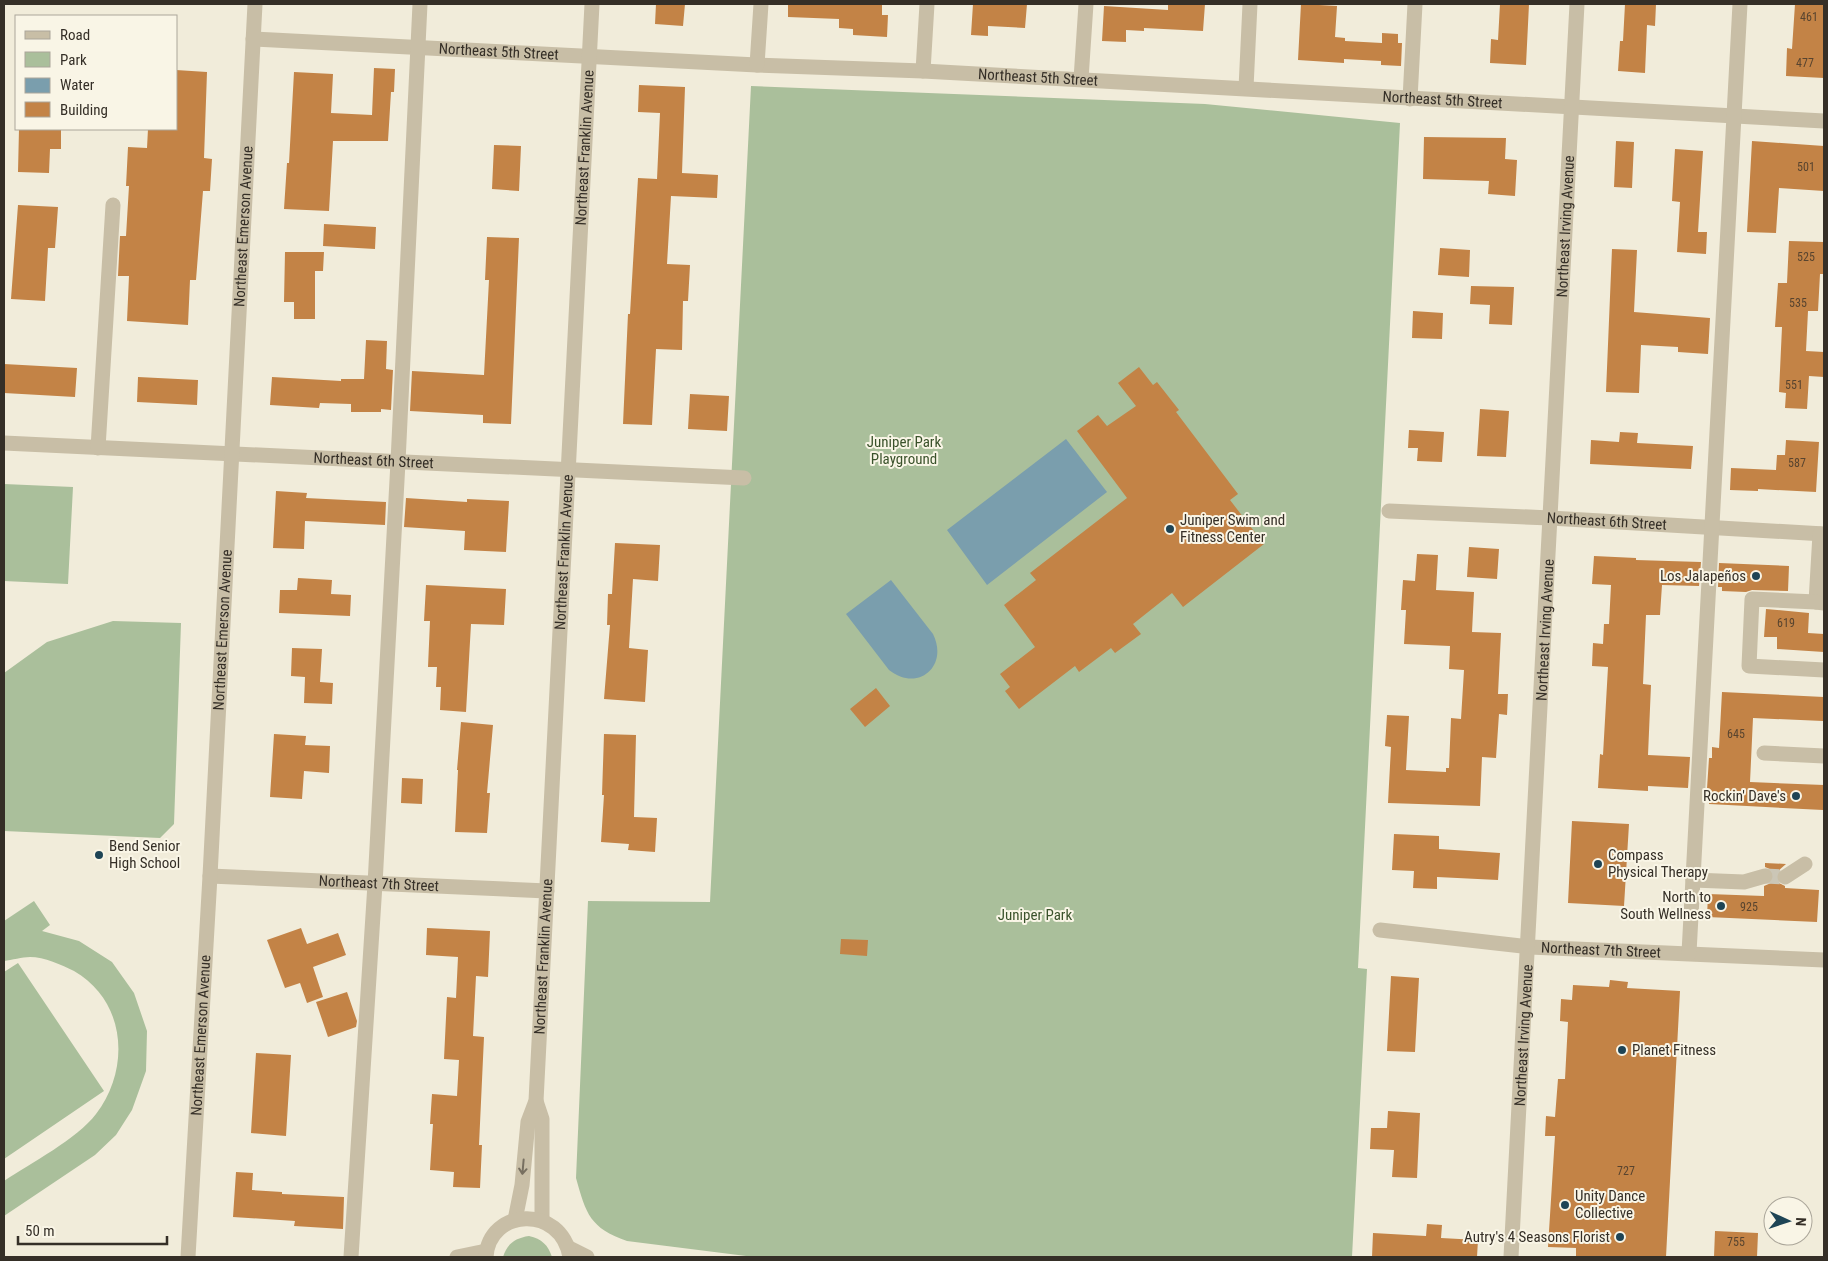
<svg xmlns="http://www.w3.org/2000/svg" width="1828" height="1261" viewBox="0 0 1828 1261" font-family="'Roboto Condensed',sans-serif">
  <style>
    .green { fill: #aabf9b }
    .water { fill: #7a9ead }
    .building { fill: #c38346 }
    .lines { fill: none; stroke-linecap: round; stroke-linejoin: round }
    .minor-tunnel { stroke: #cbc6b6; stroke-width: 15; stroke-dasharray: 15 8; stroke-linecap: butt }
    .minor { stroke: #c8bea6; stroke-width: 15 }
    .oneway { stroke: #776f60 }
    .poi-dot { fill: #1e4455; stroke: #f9f5e6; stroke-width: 2 }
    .labels { text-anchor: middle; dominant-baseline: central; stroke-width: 4; stroke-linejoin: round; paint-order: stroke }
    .number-label { font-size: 12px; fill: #58442f }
    .street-label { font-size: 15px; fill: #352f27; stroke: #f9f5e6 }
    .park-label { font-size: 15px; fill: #3a522b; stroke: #f9f5e6 }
    .poi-label { font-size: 15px; fill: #352f27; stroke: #f9f5e6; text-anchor: start }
  </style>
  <rect width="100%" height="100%" fill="#f1ecda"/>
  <path class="green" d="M751,86l454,18 195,19 -42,845 9,1 -15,288h-598l-127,-16c-37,-13 -41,-27 -51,-63l12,-277 122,1z
    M4,484l69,3 -5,97 -64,-3z
    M113,621l68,2 -7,201 -14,14 -156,-7v-158l43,-31z
    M34,901l16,24 -8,6 37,10 33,21 22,31 13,38 -1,40 -14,39 -16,25 -21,20 -91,61v-35c27,-18 73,-42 92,-67 35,-46 30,-113 -22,-143 -12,-6 -30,-14 -44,-14 -8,0 -18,3 -26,4v-40z
    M18,963l86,128 -100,68v-187z
    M529,1236c13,3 19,9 23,21h-49c4,-13 12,-19 26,-21z"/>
  <path class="water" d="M1066,439l41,53 -120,93 -40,-55z
    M891,580l42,54c16,32 -15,59 -44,36l-43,-56z"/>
  <path class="building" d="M656,4h29l-2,22 -28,-2z
    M788,4h94v11h6l-1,22 -34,-2v-6l-14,-1v-9l-51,-2z
    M973,4h54l-2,24 -37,-2v10l-17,-1z
    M1168,4h37l-2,27 -59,-3v3l-18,-1v12l-24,-1 2,-35 64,4z
    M1301,4l36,2 -2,31 10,1v3l37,2v-10l16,1v9h4l-1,23 -20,-1v-4l-37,-2v4l-46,-3z
    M1500,4h29l-3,61 -36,-2 1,-24 7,1z
    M1625,4h31l-1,22 -8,-1 -2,48 -27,-2 2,-30h3z
    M1795,4h29v74l-38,-2 1,-28 5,1z
    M374,68l21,1 -1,23h-3l-3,49h-55l-4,70 -45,-2 3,-46h2l5,-91 39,2 -2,39 41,2z
    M176,70l31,2 -3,86 8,1 -2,32h-7l-7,89h-6l-2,45 -61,-4 2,-45h-11l2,-40h6l3,-50h-3l2,-39 19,1 1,-19h28z
    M639,85l46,2 -3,86 36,2 -1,23 -46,-2 -4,68 23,1 -2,36h-5l-1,49 -26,-1 -4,76 -29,-1 5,-110h2l8,-136 19,1 3,-66 -22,-1z
    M19,129h42v20h-11l-1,24 -31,-1z
    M1424,137l82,1 -1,21 12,1 -2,36 -27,-2 1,-13 -66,-2z
    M1616,141l18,1 -2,46 -18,-1z
    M1752,141l72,5v45l-45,-3 -3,45 -29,-1z
    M494,145l27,1 -2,45 -27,-2z
    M1675,149l28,2 -5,81h9l-1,22 -29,-2 3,-50 -8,-1z
    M18,205l40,2 -3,41h-7l-3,53 -34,-2z
    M324,224l52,3 -1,22 -52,-3z
    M487,237l32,1 -8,186 -28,-1v-8l-73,-4 2,-40 72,4 5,-95h-4z
    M1789,241l35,1v32h-4l-2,37h-10l-2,40 18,1v25l-15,-1 -2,33 -22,-1 1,-15 -7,-1 3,-65h-7l3,-44h9z
    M1440,248l30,2 -1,27 -31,-2z
    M1612,249l25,1 -3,62 76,6 -2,36 -30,-2v-5l-37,-2 -2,48 -33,-1z
    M285,252h39l-1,19h-8v48h-21v-17h-10z
    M1471,286l43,1 -2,38 -23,-1 1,-19 -20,-1z
    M1413,311l30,2 -1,26 -30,-1z
    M366,340l21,1 -1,28 7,1 -2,40 -10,-1v3h-30v-8l-31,-1 -1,5 -49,-3 2,-28 69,4v-2h23z
    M4,364l73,4 -2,29 -71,-4z
    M1139,367l14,18 4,-3 22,28 -3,2 62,82 -8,6 34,44 -81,63 -11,-14 -39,31 8,10 -26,19 -4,-5 -32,24 -4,-6 -56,43 -14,-18 5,-4 -10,-13 35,-27 -31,-42 32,-25 -6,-7 97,-75 -50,-67 21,-16 9,11 29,-20 -18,-23z
    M138,377l60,3 -1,25 -60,-3z
    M690,394l39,2 -2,35 -39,-2z
    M1480,409l29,2 -3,46 -29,-1z
    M1409,430l35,2 -2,30 -25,-1 1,-13h-10z
    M1620,432l18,1 -1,10 56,3 -2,23 -101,-5 1,-24 28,2z
    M1786,440l33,2 -3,50 -58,-3v2l-28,-1 1,-22 45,2 1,-15h8z
    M276,491l31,2 -1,5 80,4 -1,23 -80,-4 -1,28 -31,-1z
    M406,498l61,4v-3l42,2 -3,51 -42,-2 1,-19 -61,-4z
    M615,543l45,2 -2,36 -25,-2 -4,69 19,2 -3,52 -41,-3 6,-74h-3l1,-31h4z
    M1469,547l30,2 -2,30 -30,-2z
    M1417,554l21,1 -2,35 38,2 -2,40 29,1 -3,61h10l-1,21 -8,-1 -3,44 -14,-1 -2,49 -92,-3 3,-56 -6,-1 2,-31 22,1 -3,54 40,2v-4h3l2,-50 10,1 3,-49 -15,-1 1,-23 -46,-2 2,-34h-5l2,-30 12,1z
    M1594,556l42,2v2l65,2 -2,24 -37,-1 -2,30h-14l-3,69 8,1 -3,70 42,2 -2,31 -40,-2v5l-50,-3 2,-34 3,1 5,-88 -16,-1 1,-23 10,1 1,-20h5l2,-39 -19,-1z
    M1719,563l70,3 -1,25 -36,-1 -6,2 -24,-1v-4h-4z
    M298,578l34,2 -1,14 20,1 -1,21 -71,-3 1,-23h17z
    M426,585l80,4 -2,36 -33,-1 -5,88 -26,-2 1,-23h-5l1,-20h-9l2,-46h-6z
    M1766,609l43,4 -1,20 16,1v18l-47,-3v-12h-13z
    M292,648l30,1 -2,33 13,1 -1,21 -28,-1 1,-26 -14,-1z
    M876,688l14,18 -25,21 -15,-18z
    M1722,692l102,5 -1,24 -70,-3 -3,64 74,3 -1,25 -114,-6 1,-14 -3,-1 2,-31h3v-11l7,1z
    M461,722l32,3 -6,68h3l-3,40 -32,-1 3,-62h-1z
    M274,734l32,2 -1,9 25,1 -1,27 -25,-2 -2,28 -32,-2z
    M604,734l32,1 -2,82 23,1 -2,34 -27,-2 1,-6 -28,-2 3,-47h-2z
    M402,778l21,1 -1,25 -21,-1z
    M1572,821l57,3 -5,82 -56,-3z
    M1394,834l45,2v13l61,4 -2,27 -61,-3v12l-24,-1 1,-17 -22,-1z
    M1765,863l21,1 -9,8 -1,5 1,5 8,4v2l34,2 -2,32 -110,-5 1,-23 56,2v-10l7,-3 3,-5 -2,-8 -7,-3z
    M301,928l6,16 31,-11 8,22 -33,12 10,30 -16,6 -7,-20 -15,5 -18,-48z
    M427,928l63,3 -2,46 -12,-1 -3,60 11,1 -5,108h3l-2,43 -27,-1 1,-15 -24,-2 3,-46h-3l2,-30 25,2 2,-36 -15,-1 3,-62 9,1 2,-41 -32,-2z
    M841,939l27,1 -1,16 -27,-2z
    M1391,976l28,2 -4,74 -28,-1z
    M1610,980l18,2 -1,6 53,3 -14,266h-90v-9l-28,-1 7,-111h-10l1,-20 9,1 3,-38h7l3,-57 -8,-1 1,-22 11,1 1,-15 36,2z
    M347,992l10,29 -1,6 -28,10 -12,-35z
    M256,1053l35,2 -5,81 -35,-3z
    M1388,1111l32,2 -3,65 -25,-1 2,-27 -24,-1 1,-21h16z
    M236,1172l17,1 -1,17 30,2v2l62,3 -1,32 -49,-3 1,-5 -62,-4z
    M1427,1224l15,1 -1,13 37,2 -1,17h-105l1,-24 53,3z
    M1715,1231l43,2 -1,24h-43z"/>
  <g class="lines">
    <path class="minor-tunnel" d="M1765,876l20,1"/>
    <g class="minor">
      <path id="s1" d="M253,39l504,26 166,6 901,50"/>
      <path d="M757,65l4,-61"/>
      <path d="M923,71l4,-67"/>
      <path d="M1081,79l5,-75"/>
      <path d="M1246,88l4,-84"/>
      <path d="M1410,99l5,-95"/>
      <path id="s2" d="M4,443l740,35"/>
      <path d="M98,448l15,-243"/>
      <path id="s3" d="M1389,511l161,7 274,16"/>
      <path d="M1820,534l-4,68 8,1"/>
      <path d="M1816,602l-64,-3 -3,67 75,4"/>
      <path d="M1764,753l60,3"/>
      <path id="s4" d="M210,876l337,15"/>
      <path d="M1785,877l20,-13"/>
      <path d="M1693,880l51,2 21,-6"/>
      <path id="s5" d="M1380,930l150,17 294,13"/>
      <path d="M1689,953l51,-949"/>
      <path d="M536,1101l6,18v102"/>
      <path id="s6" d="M515,1220l7,-35 6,-63 8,-21 56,-1097"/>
      <path d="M569,1248l18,9"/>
      <path id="s7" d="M188,1257l22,-381 45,-872"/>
      <path d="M351,1257l24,-373 23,-422 22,-458"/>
      <path d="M457,1257l29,-6"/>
      <path d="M486,1257c3,-49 75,-53 84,0"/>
      <path id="s8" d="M1511,1257c25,-417 44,-835 66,-1253"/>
    </g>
  </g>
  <defs><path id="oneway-shaft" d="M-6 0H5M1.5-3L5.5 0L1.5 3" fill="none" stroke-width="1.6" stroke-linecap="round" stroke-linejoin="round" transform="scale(1.25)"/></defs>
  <use class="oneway" href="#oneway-shaft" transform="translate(523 1167) rotate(95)"/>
  <g class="poi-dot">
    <circle cx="1170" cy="529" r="5"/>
    <circle cx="1756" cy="576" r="5"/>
    <circle cx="1796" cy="796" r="5"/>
    <circle cx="99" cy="855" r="5"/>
    <circle cx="1598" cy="864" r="5"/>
    <circle cx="1721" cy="906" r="5"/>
    <circle cx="1622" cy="1050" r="5"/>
    <circle cx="1565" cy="1205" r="5"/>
    <circle cx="1620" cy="1237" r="5"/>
  </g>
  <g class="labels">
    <g class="number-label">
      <text x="1809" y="17">461</text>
      <text x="1805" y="63">477</text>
      <text x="1806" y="167">501</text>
      <text x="1806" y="257">525</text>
      <text x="1798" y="303">535</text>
      <text x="1794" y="385">551</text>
      <text x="1797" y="463">587</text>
      <text x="1786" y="623">619</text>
      <text x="1736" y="734">645</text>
      <text x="1749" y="907">925</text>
      <text x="1626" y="1171">727</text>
      <text x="1736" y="1242">755</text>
    </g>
    <g class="street-label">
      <text stroke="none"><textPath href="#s1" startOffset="246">Northeast 5th Street</textPath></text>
      <text stroke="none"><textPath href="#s1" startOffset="786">Northeast 5th Street</textPath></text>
      <text stroke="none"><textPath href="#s1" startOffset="1191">Northeast 5th Street</textPath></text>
      <text stroke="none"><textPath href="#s6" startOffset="1076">Northeast Franklin Avenue</textPath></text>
      <text stroke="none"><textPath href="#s7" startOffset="1032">Northeast Emerson Avenue</textPath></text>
      <text stroke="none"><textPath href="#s8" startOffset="1032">Northeast Irving Avenue</textPath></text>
      <text stroke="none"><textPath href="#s2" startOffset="370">Northeast 6th Street</textPath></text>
      <text stroke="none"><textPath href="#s3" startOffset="218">Northeast 6th Street</textPath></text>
      <text stroke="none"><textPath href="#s6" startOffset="671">Northeast Franklin Avenue</textPath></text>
      <text stroke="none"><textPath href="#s7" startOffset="628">Northeast Emerson Avenue</textPath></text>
      <text stroke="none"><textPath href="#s8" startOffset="628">Northeast Irving Avenue</textPath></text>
      <text stroke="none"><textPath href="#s4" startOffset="169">Northeast 7th Street</textPath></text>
      <text stroke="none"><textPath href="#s5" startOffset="222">Northeast 7th Street</textPath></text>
      <text stroke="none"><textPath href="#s6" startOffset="266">Northeast Franklin Avenue</textPath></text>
      <text stroke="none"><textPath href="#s7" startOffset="222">Northeast Emerson Avenue</textPath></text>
      <text stroke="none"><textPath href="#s8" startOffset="222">Northeast Irving Avenue</textPath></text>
    </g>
    <g class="park-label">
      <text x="904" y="442">Juniper Park<tspan x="904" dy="17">Playground</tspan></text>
      <text x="1035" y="915">Juniper Park</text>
    </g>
    <g class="poi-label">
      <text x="1180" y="520">Juniper Swim and<tspan x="1180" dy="17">Fitness Center</tspan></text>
      <text x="1746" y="576" text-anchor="end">Los Jalapeños</text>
      <text x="1786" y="796" text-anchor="end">Rockin' Dave's</text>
      <text x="109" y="846">Bend Senior<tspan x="109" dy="17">High School</tspan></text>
      <text x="1608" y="855">Compass<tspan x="1608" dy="17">Physical Therapy</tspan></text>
      <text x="1711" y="897" text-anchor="end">North to<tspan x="1711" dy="17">South Wellness</tspan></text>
      <text x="1632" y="1050">Planet Fitness</text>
      <text x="1575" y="1196">Unity Dance<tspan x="1575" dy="17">Collective</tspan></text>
      <text x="1610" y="1237" text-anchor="end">Autry's 4 Seasons Florist</text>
    </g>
  </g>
  <rect width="1828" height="1261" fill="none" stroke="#352f27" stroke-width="10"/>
  <rect x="15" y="15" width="162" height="115" fill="#f9f5e6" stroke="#aba69a"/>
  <rect x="25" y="31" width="25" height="8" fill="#c8bea6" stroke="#aba69a"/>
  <text x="60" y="40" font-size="15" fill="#352f27">Road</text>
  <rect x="25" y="52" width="25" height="15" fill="#aabf9b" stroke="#aba69a"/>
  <text x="60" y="65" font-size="15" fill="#352f27">Park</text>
  <rect x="25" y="78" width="25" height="15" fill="#7a9ead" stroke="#aba69a"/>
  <text x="60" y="90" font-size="15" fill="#352f27">Water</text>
  <rect x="25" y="102" width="25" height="15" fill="#c38346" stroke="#aba69a"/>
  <text x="60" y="115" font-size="15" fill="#352f27">Building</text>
  <g transform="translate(1788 1221) rotate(93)"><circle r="24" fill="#f9f5e6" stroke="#aba69a"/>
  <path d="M0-4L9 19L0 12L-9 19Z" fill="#1e4455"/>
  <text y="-8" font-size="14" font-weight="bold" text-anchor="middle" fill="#352f27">N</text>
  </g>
  <path d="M18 1236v8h149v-8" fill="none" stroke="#352f27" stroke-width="2.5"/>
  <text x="25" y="1236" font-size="15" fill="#352f27" stroke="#f9f5e6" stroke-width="4" paint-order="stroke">50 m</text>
</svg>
